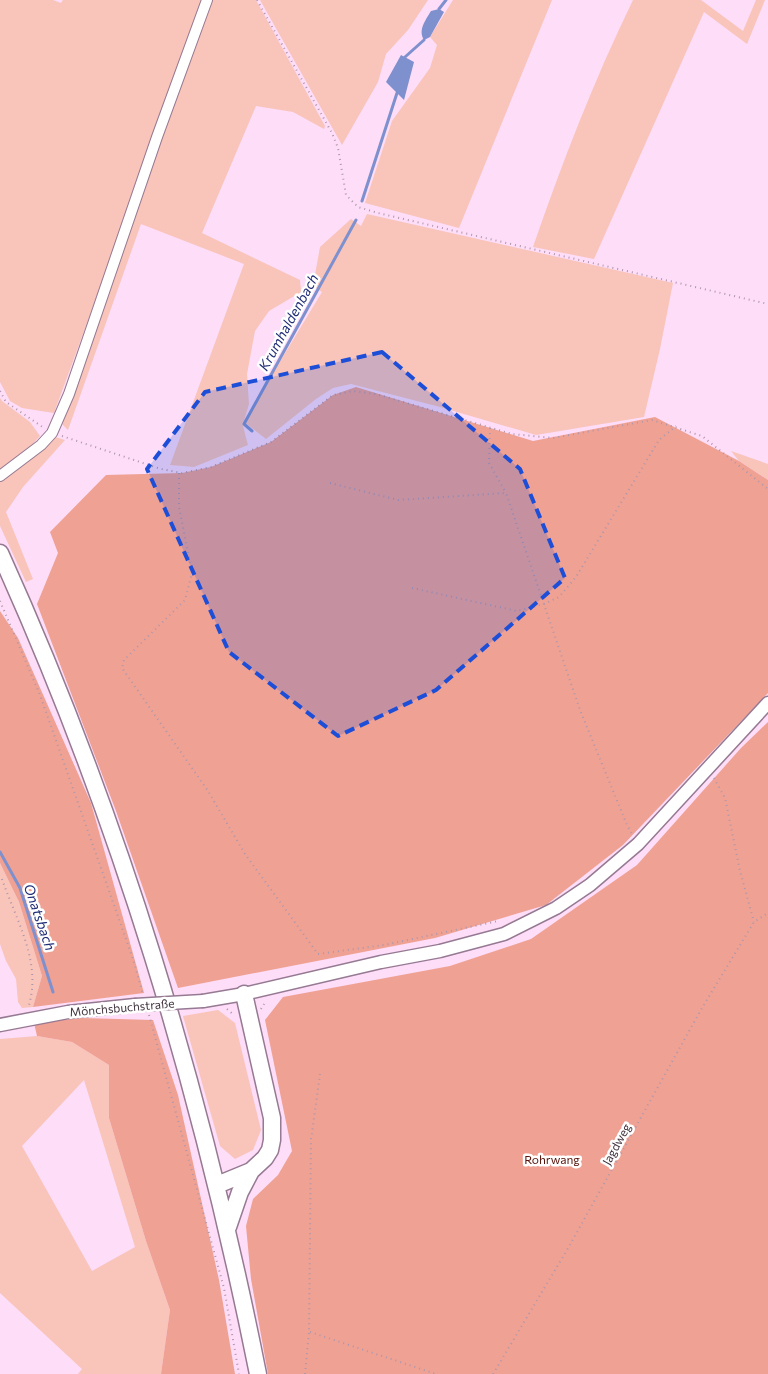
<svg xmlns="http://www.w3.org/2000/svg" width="768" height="1374" viewBox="0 0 768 1374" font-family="Commissioner,sans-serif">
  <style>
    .green { fill: #f9c4ba; fill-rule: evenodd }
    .forest { fill: #efa193 }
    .water { fill: #7e90ce }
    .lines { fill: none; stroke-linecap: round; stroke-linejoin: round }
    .stream { stroke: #7e90ce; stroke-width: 3 }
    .minor-casing { stroke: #967992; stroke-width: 12 }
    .tertiary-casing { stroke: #967992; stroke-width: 15 }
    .primary-casing { stroke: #967992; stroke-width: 19 }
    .path { stroke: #af97ab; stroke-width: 2; stroke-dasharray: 1 4; stroke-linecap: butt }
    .minor { stroke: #fff; stroke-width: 10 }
    .tertiary { stroke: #fff; stroke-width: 12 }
    .primary { stroke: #fff; stroke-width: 16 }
    .tertiary-bridge-casing { stroke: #967992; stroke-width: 15; stroke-linecap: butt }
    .tertiary-bridge { stroke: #fff; stroke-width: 12 }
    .marked { fill: #1d4ed8; fill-opacity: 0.2; stroke: #1d4ed8; stroke-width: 4; stroke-dasharray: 10 6; stroke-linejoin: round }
    .labels { text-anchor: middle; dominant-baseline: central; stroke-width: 5; stroke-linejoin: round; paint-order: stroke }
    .street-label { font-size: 12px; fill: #40333e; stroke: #fff }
    .park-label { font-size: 12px; fill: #57130a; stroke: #fff }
    .water-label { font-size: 14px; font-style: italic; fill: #212d76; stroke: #fff }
  </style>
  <rect width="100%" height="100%" fill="#fdddf8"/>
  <path class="green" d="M0,0h53l8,3 2,-3h140l-76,214 -73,199 -32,-5 -12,-7 -10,-19z
    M211,0h45l69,126 -1,3 -31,-17 -37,-6 -54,127 98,47 1,12 -32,19 -14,20 -8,43 2,30 -5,17 78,-129 -9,-6 7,-39 31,-28 10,7 6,-12 306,69 -13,66 -16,68 -108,18 -96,-28 -89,-23 -18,4 -17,11 -50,40 -22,-17 -1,4 5,19 -54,22 -24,-2 74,-201 -103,-40 -73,206 -6,-6 1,-9z
    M260,0h168l-20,30 -22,24 -8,28 -36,63z
    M453,0h99l-93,228 -94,-25 27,-82 38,-53 7,-23 -7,-8z
    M633,0h68l42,31 13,-31h9l-18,44 -43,-32 -110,247 -61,-12c29,-84 61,-167 100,-247z
    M0,398l2,3 28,21 10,14 -10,11 -30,23z
    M55,437l10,3 -42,47 -17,25 27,67 -7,3 -26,-56v-44l21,-15z
    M731,451l37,13v16l-29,-19z
    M0,863l19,39 23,74 -9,31 -11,1 -4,-6 -2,-23 -10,-18 -6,-17z
    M218,1010l17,13 26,107 -8,20 -18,9 -15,-13 -37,-130z
    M37,1036l35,6 37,23v53l37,123 24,69 -9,64h-83l4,-5 -82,-76v-254zM84,1080l51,167 -43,24 -70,-125z"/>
  <path class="forest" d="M356,387l177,54 122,-24 84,44 29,19v213l-145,152 -77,60 -111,33 -257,50 -62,-177 -79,-207 21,-51 -8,-21 56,-57 76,-2 29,-6 60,-25 62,-47z
    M0,611l18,27 73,165 53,190 -111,14 9,-31 -23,-74 -19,-39z
    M768,722v652h-500l-17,-95 -5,-53 7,-27 25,-24 14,-24 -27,-131 18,-23 167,-31 81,-27 106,-74 104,-117z
    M82,1018l71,2 25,75 41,185 16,94h-74l9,-64 -24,-69 -37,-123v-53l-37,-23 -35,-6 -3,-13z"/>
  <path class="water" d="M439,9l5,3 -14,25 -6,3c-6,-10 1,-19 7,-29z
    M401,55l13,7 -10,38 -18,-18z"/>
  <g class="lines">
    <path class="stream" d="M439,9l7,-9
      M405,57l19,-17
      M362,201l35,-108
      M252,431l-8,-7 112,-204
      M0,852l20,36 33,104"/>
    <defs>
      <path id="minor" d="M0,476l41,-31 11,-12 17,-39 88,-257 50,-137"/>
      <path id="tertiary" d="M203,1001l41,-7 137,-32 59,-11 64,-17 52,-26 34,-23 48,-41 130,-141
        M0,1025l68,-13 67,-7"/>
      <path id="primary" d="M0,553c120,265 201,536 258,821
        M217,1185l34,-14 14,-13 5,-8 2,-10v-22l-28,-124
        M228,1227l12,-35 11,-21"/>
    </defs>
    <use href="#minor" class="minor-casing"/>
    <use href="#tertiary" class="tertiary-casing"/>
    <use href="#primary" class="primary-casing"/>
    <path class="path" d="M257,0l75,133 6,15 8,47 12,12 20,6 390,91
      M0,391l6,11 38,26
      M490,428l-1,35 17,30
      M62,436l99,33 21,4 29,-6 60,-25 62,-47 20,-4 23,3 136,40 41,4 99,-18 50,16 66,53
      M179,473v34l13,66 -7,27 -61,60 -2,8 86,123 37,63 73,100 66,-9 114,-24
      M330,483l68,17 108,-7 74,217 47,115 5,9
      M412,588l105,23 27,-7 15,-7 17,-20 83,-137 17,-14
      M0,601l40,94 93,264 10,35
      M714,778l11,20 15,73 14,51
      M2,879c14,41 41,85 26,129
      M227,1009l7,6
      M261,1009l5,-8
      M149,1015l75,273 15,86
      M310,1332l126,42
      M305,1374l4,-42 2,-192 9,-66
      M493,1374l74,-124 135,-242 52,-86 14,-9"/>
    <use href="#minor" class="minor"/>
    <use href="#tertiary" class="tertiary"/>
    <use href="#primary" class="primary"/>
    <defs>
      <path id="tertiary-bridge" d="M135,1005l68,-4"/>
    </defs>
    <use href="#tertiary-bridge" class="tertiary-bridge-casing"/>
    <use href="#tertiary-bridge" class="tertiary-bridge"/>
  </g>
  <path class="marked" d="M382,352l138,117 45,109 -129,112 -98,46 -109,-84 -82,-183 58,-77z"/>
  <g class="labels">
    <g class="street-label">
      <text transform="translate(122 1007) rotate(-5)">Mönchsbuchstraße</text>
      <text transform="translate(616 1144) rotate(-61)">Jagdweg</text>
    </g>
    <g class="park-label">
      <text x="552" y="1159">Rohrwang</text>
    </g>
    <g class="water-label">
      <text transform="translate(288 322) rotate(-61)">Krumhaldenbach</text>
      <text transform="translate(40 917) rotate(71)">Onatsbach</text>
    </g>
  </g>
</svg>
